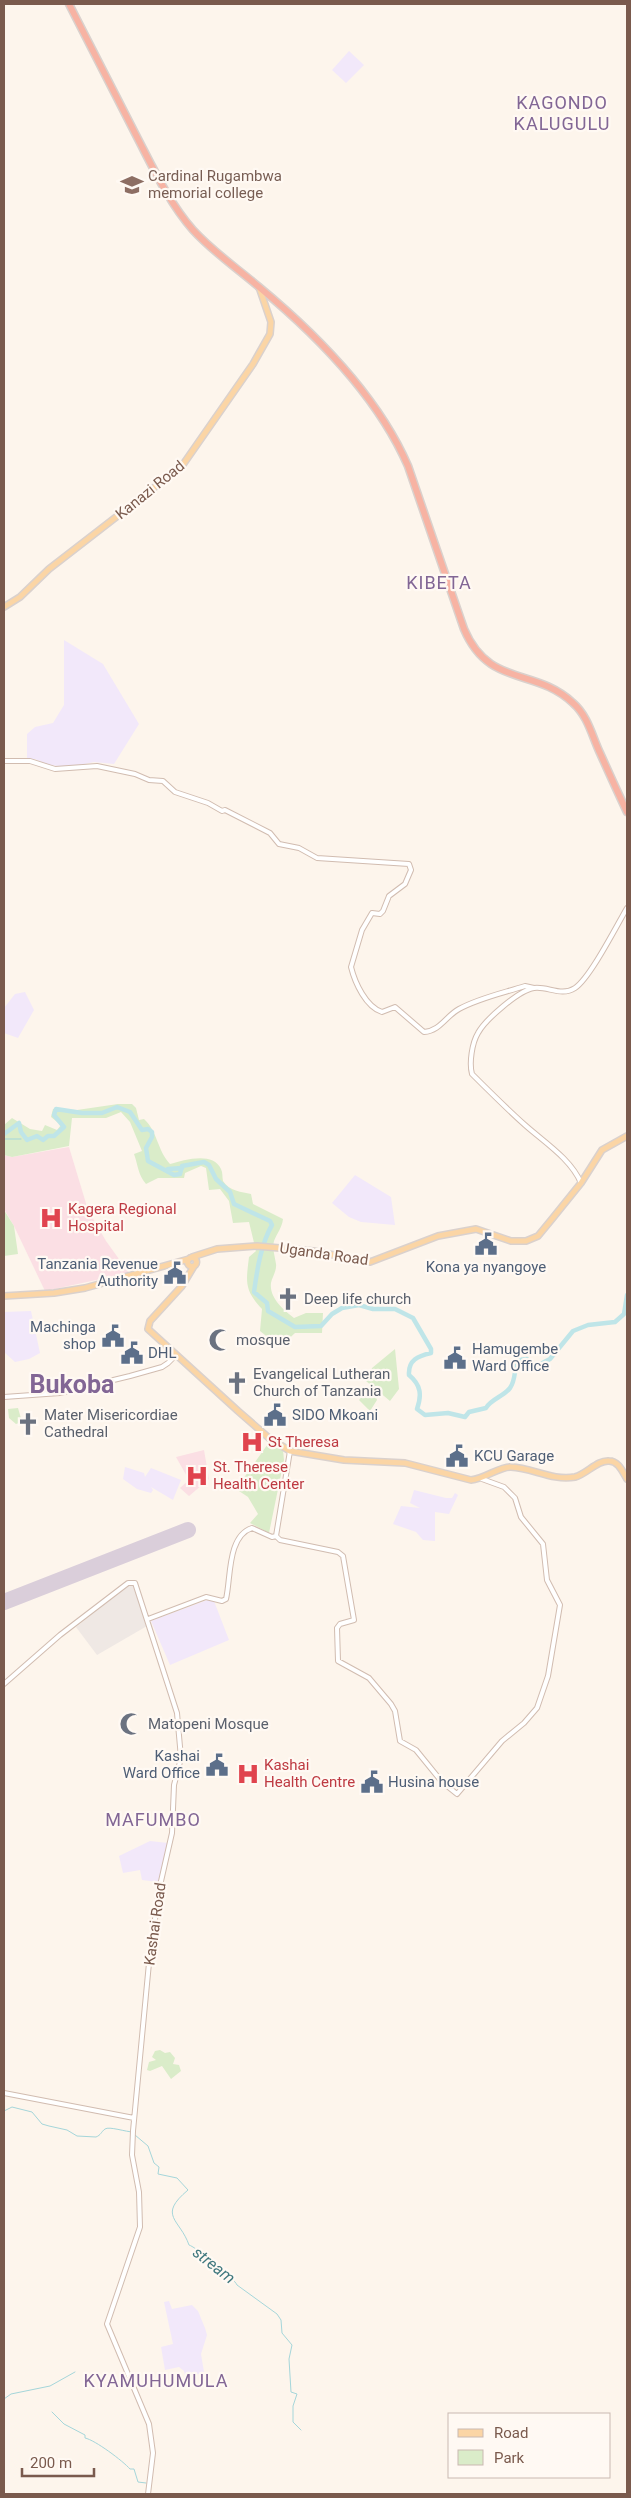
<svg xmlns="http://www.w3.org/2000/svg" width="631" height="2498" viewBox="0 0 631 2498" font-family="Roboto,sans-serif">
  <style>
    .industrial { fill: #efe8e4 }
    .education { fill: #f2e8fa }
    .medical { fill: #fbdfe4 }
    .green { fill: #daecc9 }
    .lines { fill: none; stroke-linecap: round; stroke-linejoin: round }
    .stream { stroke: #a5d6da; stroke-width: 1 }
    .river { stroke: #bfe5e8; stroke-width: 4.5 }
    .runway { stroke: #daceda; stroke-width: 16 }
    .minor-casing { stroke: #d1bcb0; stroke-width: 6 }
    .major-casing { stroke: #dad1cd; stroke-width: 8 }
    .highway-casing { stroke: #dad1cd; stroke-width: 9 }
    .minor { stroke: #fff; stroke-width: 4 }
    .major { stroke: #fbd5a5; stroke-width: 5 }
    .highway { stroke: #f7b3a3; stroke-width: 6 }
    .labels { text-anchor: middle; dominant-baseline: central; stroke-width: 4.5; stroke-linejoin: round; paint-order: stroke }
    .education-label { font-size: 15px; fill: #785e54; stroke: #fff9f3; text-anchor: start }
    .street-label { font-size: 15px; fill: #7a5a4d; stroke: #fff9f3 }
    .health-label { font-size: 15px; fill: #be3a42; stroke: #fff9f3; text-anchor: start }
    .service-label { font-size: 15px; fill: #4e5e75; stroke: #fff9f3; text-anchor: start }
    .worship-label { font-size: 15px; fill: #5b616d; stroke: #fff9f3; text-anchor: start }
    .water-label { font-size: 16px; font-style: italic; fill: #40787e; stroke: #fff9f3 }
    .quarter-label { font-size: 18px; letter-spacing: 1px; fill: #826695; stroke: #fff9f3 }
    .town-label { font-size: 25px; font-weight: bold; fill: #826695; stroke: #fff9f3 }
  </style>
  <rect width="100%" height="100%" fill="#fdf5ec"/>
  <path class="industrial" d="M132,1583l15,43 -50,29 -21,-28z"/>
  <path class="education" d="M349,51l15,14 -18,18 -14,-13z
    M64,640l39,24 36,60 -25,40 -20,-2 -23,5 -23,-2 -13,-6 -8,1v-26l8,-7 18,-4 11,-18z
    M25,992l9,18 -16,28 -14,-5v-25l11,-14z
    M355,1175l36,22 4,28 -34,-3 -12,-5 -17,-14z
    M31,1311l9,42 -11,6 -14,3 -11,-10v-40z
    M125,1467l19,6 1,4 6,-9 30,12 -8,20 -22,-13 2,3 -2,3 -14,-4 -14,-10z
    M414,1490l32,8h6l3,-5 3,2 -9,19 -14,-2v29l-12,-1 -7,-8 -23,-8 8,-18 19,2 -10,-5z
    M210,1599l4,2 15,39 -59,25 -19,-44z
    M150,1841l18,2 -10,39 -16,-2 -2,-10 -17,3 -4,-17z
    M169,2301l3,8 20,-4 6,6 7,17 2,7 -6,19 3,18 -11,4 1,7 -7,1 -3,-13 -5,-4 -14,3 -4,-23 12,-3 -9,-42z"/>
  <path class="medical" d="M69,1147l19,63 18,31 23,32 -84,18 -31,-65 -10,-17v-54l8,2z
    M204,1450l5,29 -20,17 -9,-8 9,-8 -13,-23z"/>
  <path class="green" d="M118,1104h14l4,4 3,12 5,-1c14,13 13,31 26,45 14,-4 43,-13 51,5 2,4 1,8 2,12 6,10 19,11 28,13l2,10 30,15c-1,9 -6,14 -9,22 -2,8 1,15 2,23 1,7 -4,13 -5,19 -2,15 13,27 23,35l12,-5h17l-1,20h-27l-15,14 -20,-16 2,-22c-18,-19 -16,-27 -13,-52l7,-6 -7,-29 -16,1 -4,-22 -9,-12 -11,1 -3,-22 -5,-2 -16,7 -1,5h-26l-12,6c-8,-9 -8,-19 -12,-30l8,-3 -12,-29 -9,-10 -15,6h-34l-3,28 -57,11 -8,-2v-30l8,-7 18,11 12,2 3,-6 12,5 4,-5 -10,-8 2,-8 24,1z
    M4,1210l10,16 4,28 -14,2z
    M395,1349l4,40 -9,12 -24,-20 6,-13z
    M368,1390l7,4 2,6 -7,11 -11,-11z
    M18,1408l4,14 -6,2 -7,-6 -1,-9z
    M270,1441l13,9 1,10 -15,73 -19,-10 8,-9 -10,-17 -12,-8z
    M160,2050l5,3 5,-1 5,6 -2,6 6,1 2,6 -10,8 -9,-13 -12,5 -3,-1 2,-8 7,-2 -4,-3 3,-6z"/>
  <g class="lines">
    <path class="stream" d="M4,1139h17
      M4,2111l8,-4 20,5 10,12 7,2 18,4 10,6 19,1c5,-2 5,-5 9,-8 4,-3 21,3 28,3
      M135,2135l13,11 6,17 5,4 -1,7 19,4 11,12c-31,26 -8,29 1,55 7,2 46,34 48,40l40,29 4,6 1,13 10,12 -3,14 2,33 6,2 -4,12v16l8,8
      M4,2399l7,-5 39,-8 25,-14
      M52,2412l12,12 21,11v3c10,2 38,23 45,31h4l4,13 8,1"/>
    <path class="river" d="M4,1134l15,-11 2,9 6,8 10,-4 6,4 5,-4h6l10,-9 -10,-12 2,-6 26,4h20l15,-6 13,5 12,18 6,-1 4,3v5l-6,11 2,13 26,14 6,-1 2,-8 22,-4 5,3 7,14 14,13 4,12 36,17 2,4c-11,19 -15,45 -18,67l13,11 1,8 27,16 26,-1 11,-12 10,-6 17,-3 14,4h22l18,9 18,31v4c-13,3 -23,7 -22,22 12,10 13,20 8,34l8,6 23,-2 17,4 4,-5 17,-4c5,-9 17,-11 24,-20 6,-8 4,-20 8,-28l9,-1 4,10 19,-10 23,-28 15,-6 27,-3 9,-8 3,-19
      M168,1169l14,-1"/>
    <path class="runway" d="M4,1602l184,-72"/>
    <defs>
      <path id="minor" d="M4,761h26l25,8 42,-3 38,8 14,6 14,1 12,11 33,11 14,8 3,-1 45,23 9,11 20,4 18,10 92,6 2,6 -6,14 -16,12 -6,15 -3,3 -8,-1 -10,17 -11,37c4,16 15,40 31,45l13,-5 29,25c16,-1 22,-16 35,-23 20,-11 44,-16 66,-23l9,2
        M581,1183c-10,-24 -37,-41 -56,-58 -18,-16 -36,-34 -53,-51 -3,-11 0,-31 6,-41 7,-13 41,-43 56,-45 14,-2 27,9 41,0 15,-10 41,-61 52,-80
        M4,1397l56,-4 70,-17 32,-9 6,-4 8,-8
        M276,1536l4,4 58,12 5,4 11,64 -14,4 -3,4 1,33 31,17 22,26 4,7 5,30 16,9 26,32 15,12 45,-53 22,-18 13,-15 11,-32 12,-71 -13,-25 -4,-36 -22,-27 -6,-19 -11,-11 -22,-8
        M148,1619l58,-22 16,4 4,-2c5,-20 1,-63 26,-71l20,9 4,-1 14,-85
        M4,1684l56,-49 68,-52h7l42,130 4,45 -7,27 -2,48 -13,57 -10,73 -16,168 -1,24 7,37 1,35 -33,97 42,100 4,29 -5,41
        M4,2093l130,25"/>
      <path id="major" d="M4,607l16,-10 29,-28 133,-103 71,-102 17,-30 1,-12 -12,-35
        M192,1257l25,-8 40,-3 56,5 57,11 68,-26 38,-7 35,12h15l12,-5 14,-17 29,-36 21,-33 25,-14
        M187.5 1262a4.5 4.5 0 1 1 9 0a4.5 4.5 0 1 1-9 0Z
        M194,1266l-12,20 -32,35 -2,8 90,82 31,27 21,13 54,9 61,3 66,17c14,-1 29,-14 40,-13 22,1 41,14 64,10 12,-3 22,-17 34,-16 10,0 14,12 18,18
        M4,1296l50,-3 31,-5 104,-29"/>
      <path id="highway" d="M69,4c23,45 46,90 69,135 16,31 32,65 55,91 20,22 44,38 66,57 58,48 119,110 149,179l56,163c25,59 71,38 109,74 15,13 19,33 27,50 9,20 18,40 27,59"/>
    </defs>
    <use href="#minor" class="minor-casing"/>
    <use href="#major" class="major-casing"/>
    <use href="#highway" class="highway-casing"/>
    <use href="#minor" class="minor"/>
    <use href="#major" class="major"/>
    <use href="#highway" class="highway"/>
  </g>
  <defs>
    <symbol id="university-bare" viewBox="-9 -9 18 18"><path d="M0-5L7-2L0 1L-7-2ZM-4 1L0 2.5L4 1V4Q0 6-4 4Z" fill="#8d6e63" stroke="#fff9f3" stroke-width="2.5" paint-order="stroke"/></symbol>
    <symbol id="hospital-bare" viewBox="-9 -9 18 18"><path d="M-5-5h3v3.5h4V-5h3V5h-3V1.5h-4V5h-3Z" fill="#e0444e" stroke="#fff9f3" stroke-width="2.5" paint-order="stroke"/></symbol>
    <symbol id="civic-bare" viewBox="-9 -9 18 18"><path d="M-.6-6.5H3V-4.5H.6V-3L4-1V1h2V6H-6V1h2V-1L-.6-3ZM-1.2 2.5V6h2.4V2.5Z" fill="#5c6f8a" stroke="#fff9f3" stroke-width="2.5" paint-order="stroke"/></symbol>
    <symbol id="church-bare" viewBox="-9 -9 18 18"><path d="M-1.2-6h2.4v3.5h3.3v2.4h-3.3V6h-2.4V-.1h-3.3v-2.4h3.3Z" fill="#6b7280" stroke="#fff9f3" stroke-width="2.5" paint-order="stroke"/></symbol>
    <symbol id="mosque-bare" viewBox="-9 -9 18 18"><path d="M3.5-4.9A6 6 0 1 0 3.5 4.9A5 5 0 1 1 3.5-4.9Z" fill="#6b7280" stroke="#fff9f3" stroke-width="2.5" paint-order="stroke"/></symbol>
  </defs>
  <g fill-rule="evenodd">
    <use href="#university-bare" x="116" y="169" width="32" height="32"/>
    <use href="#hospital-bare" x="35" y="1202" width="32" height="32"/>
    <use href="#civic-bare" x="470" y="1228" width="32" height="32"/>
    <use href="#civic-bare" x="159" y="1257" width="32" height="32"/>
    <use href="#church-bare" x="272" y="1283" width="32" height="32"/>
    <use href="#civic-bare" x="97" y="1320" width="32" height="32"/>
    <use href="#mosque-bare" x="204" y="1324" width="32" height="32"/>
    <use href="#civic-bare" x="116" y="1337" width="32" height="32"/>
    <use href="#civic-bare" x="439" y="1342" width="32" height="32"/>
    <use href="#church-bare" x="221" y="1367" width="32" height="32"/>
    <use href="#civic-bare" x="259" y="1399" width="32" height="32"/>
    <use href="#church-bare" x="12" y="1408" width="32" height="32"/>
    <use href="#hospital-bare" x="236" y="1426" width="32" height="32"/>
    <use href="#civic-bare" x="441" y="1440" width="32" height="32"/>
    <use href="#hospital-bare" x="181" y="1460" width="32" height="32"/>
    <use href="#mosque-bare" x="115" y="1708" width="32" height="32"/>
    <use href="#civic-bare" x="201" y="1749" width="32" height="32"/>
    <use href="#hospital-bare" x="232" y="1758" width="32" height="32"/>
    <use href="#civic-bare" x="356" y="1766" width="32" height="32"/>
  </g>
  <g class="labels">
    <g class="education-label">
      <text x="148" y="176">Cardinal Rugambwa<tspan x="148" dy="17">memorial college</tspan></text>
    </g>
    <g class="street-label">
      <text transform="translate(150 490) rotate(-39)">Kanazi Road</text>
      <text transform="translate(324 1254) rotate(8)">Uganda Road</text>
      <text transform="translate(155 1924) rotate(-82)">Kashai Road</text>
    </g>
    <g class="health-label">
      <text x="68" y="1209">Kagera Regional<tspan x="68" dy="17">Hospital</tspan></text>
      <text x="268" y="1442">St Theresa</text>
      <text x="213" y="1467">St. Therese<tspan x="213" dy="17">Health Center</tspan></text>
      <text x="264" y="1765">Kashai<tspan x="264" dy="17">Health Centre</tspan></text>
    </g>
    <g class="service-label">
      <text x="158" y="1264" text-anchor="end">Tanzania Revenue<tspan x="158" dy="17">Authority</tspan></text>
      <text x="486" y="1267" text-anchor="middle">Kona ya nyangoye</text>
      <text x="96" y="1327" text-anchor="end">Machinga<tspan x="96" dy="17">shop</tspan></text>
      <text x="472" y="1349">Hamugembe<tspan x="472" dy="17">Ward Office</tspan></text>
      <text x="148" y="1353">DHL</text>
      <text x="292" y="1415">SIDO Mkoani</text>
      <text x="474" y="1456">KCU Garage</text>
      <text x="200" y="1756" text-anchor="end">Kashai<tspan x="200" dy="17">Ward Office</tspan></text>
      <text x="388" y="1782">Husina house</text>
    </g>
    <g class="worship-label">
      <text x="304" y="1299">Deep life church</text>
      <text x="236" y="1340">mosque</text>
      <text x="253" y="1374">Evangelical Lutheran<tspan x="253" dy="17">Church of Tanzania</tspan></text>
      <text x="44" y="1415">Mater Misericordiae<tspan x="44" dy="17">Cathedral</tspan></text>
      <text x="148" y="1724">Matopeni Mosque</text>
    </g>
    <g class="water-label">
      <text transform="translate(214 2265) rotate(38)">stream</text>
    </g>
    <g class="quarter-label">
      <text x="562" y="102">KAGONDO<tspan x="562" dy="21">KALUGULU</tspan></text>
      <text x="439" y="582">KIBETA</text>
      <text x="153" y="1819">MAFUMBO</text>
      <text x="156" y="2380">KYAMUHUMULA</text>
    </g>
    <g class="town-label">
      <text x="72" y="1384">Bukoba</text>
    </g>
  </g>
  <rect width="631" height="2498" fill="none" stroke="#7a5a4d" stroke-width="10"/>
  <rect x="448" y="2413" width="162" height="65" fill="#fff9f3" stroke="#cab9b1"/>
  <rect x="458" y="2429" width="25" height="8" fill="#fbd5a5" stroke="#cab9b1"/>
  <text x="494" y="2438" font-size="15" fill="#7a5a4d">Road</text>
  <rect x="458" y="2450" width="25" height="15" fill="#daecc9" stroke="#cab9b1"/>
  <text x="494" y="2463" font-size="15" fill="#7a5a4d">Park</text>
  <path d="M22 2468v8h72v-8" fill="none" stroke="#7a5a4d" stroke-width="2.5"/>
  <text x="30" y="2468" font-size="15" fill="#7a5a4d" stroke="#fff9f3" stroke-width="4" paint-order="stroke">200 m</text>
</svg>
